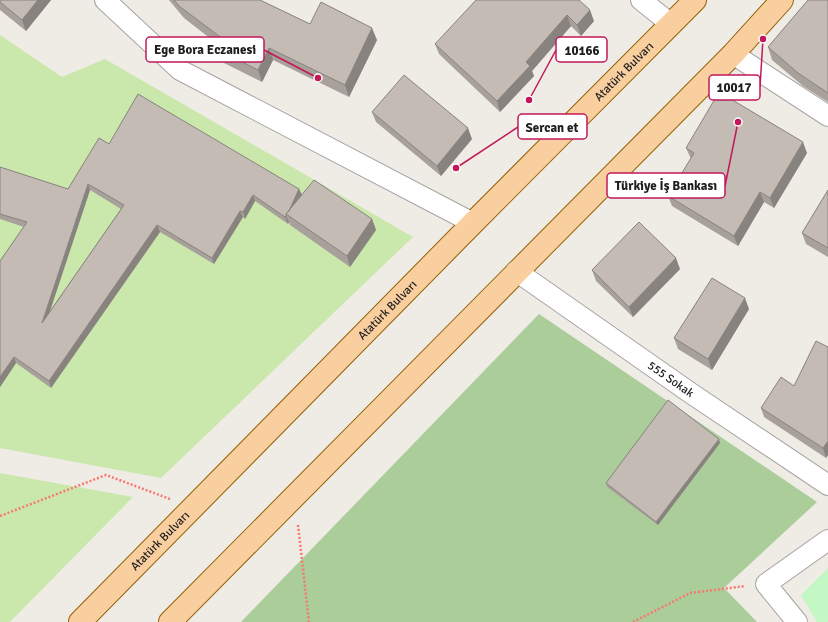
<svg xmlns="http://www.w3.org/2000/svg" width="828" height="622" viewBox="0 0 828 622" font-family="Signika,sans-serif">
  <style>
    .grass { fill: #cbe8ac }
    .forest { fill: #abcd9a }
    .park { fill: #c3f8c5 }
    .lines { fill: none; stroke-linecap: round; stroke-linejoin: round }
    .minor-casing { stroke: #a5a5a5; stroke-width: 22 }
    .primary-casing { stroke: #946004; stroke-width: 24 }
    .path { stroke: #f6786f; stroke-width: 2.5; stroke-dasharray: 2 2; stroke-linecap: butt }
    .minor { stroke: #fff; stroke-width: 20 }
    .primary { stroke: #f9cfa0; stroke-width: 22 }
    .wall { fill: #a8a19b; fill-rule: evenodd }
    .shaded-wall { fill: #88837e }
    .building { fill: #c3bbb4; stroke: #88837e; fill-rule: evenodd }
    .labels { text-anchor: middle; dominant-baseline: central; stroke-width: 3; stroke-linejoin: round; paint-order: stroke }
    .street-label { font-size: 12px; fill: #1e1e1e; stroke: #fff }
    .leader { fill: none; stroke: #c2185b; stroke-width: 1.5 }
    .callout-dot { fill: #c2185b; stroke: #fff; stroke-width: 1.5 }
    .callout { fill: #fff; stroke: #c2185b; stroke-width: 1.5 }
    .callout-label { font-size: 13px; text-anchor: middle; font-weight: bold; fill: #1e1e1e }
  </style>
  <rect width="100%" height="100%" fill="#efebe5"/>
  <path class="grass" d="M0,35l62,42 43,-18 308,178 -252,241 -161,-30z
    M0,473l133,24 -123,125h-10z"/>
  <path class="forest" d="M539,314l278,188 -93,86 33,34h-516z"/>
  <path class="park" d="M828,568v54h-11l-16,-27z"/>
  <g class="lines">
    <defs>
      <g id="minor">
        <path d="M105,0l75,70 293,153"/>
        <path d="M641,0l30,24"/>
        <path d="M733,54l95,62"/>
        <path id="s1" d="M516,271l176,123 136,91"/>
        <path d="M797,622l-31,-38 62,-44"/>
      </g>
      <g id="primary">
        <path id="s2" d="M80,622l393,-399 222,-223"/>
        <path d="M170,622l563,-568 49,-54"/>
      </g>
    </defs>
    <use href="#minor" class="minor-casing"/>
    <use href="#primary" class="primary-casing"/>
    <path class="path" d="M0,516l106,-41 64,24
      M298,525l11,97
      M633,622l57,-29 55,-7"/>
    <use href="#minor" class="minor"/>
    <use href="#primary" class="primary"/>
  </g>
  <path class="wall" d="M0,0h51l-25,31 -26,-21z
    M169,0h91l50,24 67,16 -28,57 -76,-37 -11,22 -40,-20 -4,-12 2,-4 -36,-28z
    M579,0l15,21 -13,15 -10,-10 -39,45 2,5 -34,36 -61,-58 -4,-10z
    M828,0v102l-25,-16 -31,-26 -4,-13z
    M372,112l100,27 -31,37 -65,-54z
    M109,144l190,45 3,6 70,24 4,11 -26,37 -60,-42 -1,-3 -1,2 -33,-23 -10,18 -2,-2 -29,47 -54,-32 -109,156 -35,-25 -16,24v-126l24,-34 -24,-8v-52l68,22zM90,190l31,19 -71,102z
    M686,148l121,5 -33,55 -10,-6 -26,44 -66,-40 -4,-10 23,-37z
    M828,190v67l-22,-13 -4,-11z
    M680,269l-47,48 -37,-36 -4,-11z
    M749,309l-37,61 -34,-21 -4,-11z
    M828,347v108l-2,3 -62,-41 -3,-9 33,-22z
    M720,443l-62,82 -51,-38 -1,-4z"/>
  <path class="shaded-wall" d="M38,0h13l-25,31 -4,-11z
    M590,10l4,11 -13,15 -4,-11z
    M567,15l4,11 -39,45 2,5 -34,36 -3,-11 29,-39z
    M372,28l5,12 -28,57 -4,-12z
    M269,48l4,12 -11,22 -4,-12z
    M468,128l4,11 -31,37 -4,-10z
    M803,142l4,11 -33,55 -4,-10z
    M88,184l2,6 -46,139 -2,-6z
    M299,189l3,6 -15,20z
    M760,192l4,10 -26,44 -4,-10z
    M253,195l2,6 -10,18 -2,-7z
    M240,211l3,6 -29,47 -2,-6z
    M286,216l3,6 -1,2 -3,-7z
    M372,219l4,11 -26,37 -3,-11z
    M157,225l3,7 -109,156 -2,-7z
    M676,258l4,11 -47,48 -4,-10z
    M745,298l4,11 -37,61 -4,-11z
    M14,357l2,6 -16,24v-10z
    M719,439l1,4 -62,82 -2,-3z
    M828,441v14l-2,3 -3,-10z"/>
  <path class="building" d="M0,0h38l-16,20 -22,-18z
    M174,0h86l50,24 11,-22 51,26 -27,57 -76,-37 -11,22 -40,-20 5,-11 -44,-33z
    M476,0h103l11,10 -13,15 -10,-10 -41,47 4,4 -33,35 -62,-57z
    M808,0h20v93l-30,-20 -30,-26z
    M404,75l64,53 -31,38 -65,-54z
    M719,92l84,50 -33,56 -10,-6 -26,44 -66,-40 26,-43 -8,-5z
    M138,94l161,95 -10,22 -3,3v2l-1,1 -32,-22 -10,17 -3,-1 -28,47 -55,-33 -108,156 -35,-24 -14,20v-116l27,-39 -27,-8v-47l68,22 31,-51 10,6zM88,184l36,21 -82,118z
    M314,180l58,39 -25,37 -61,-42z
    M828,190v58l-26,-15z
    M639,222l37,36 -47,49 -37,-37z
    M712,278l33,20 -37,61 -34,-21z
    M816,341l12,6v94l-5,7 -62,-40 20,-31 13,9z
    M668,400l51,39 -63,83 -50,-39z"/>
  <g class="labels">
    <g class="street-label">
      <text stroke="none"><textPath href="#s2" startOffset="774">Atatürk Bulvarı</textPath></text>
      <text stroke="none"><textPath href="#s2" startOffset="438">Atatürk Bulvarı</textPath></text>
      <text stroke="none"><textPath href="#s1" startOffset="189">555 Sokak</textPath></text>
      <text stroke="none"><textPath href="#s2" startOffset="114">Atatürk Bulvarı</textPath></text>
    </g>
  </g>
  <path class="leader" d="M318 78L264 50M529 100L556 50M763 39L760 87M456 168L518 127M738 122L725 186"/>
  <g class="callout-dot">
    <circle cx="318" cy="78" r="4"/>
    <circle cx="529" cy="100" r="4"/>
    <circle cx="763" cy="39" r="4"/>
    <circle cx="456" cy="168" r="4"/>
    <circle cx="738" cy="122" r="4"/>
  </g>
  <g class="callout">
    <rect x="146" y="37" width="118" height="25" rx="4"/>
    <rect x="556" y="37" width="51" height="25" rx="4"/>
    <rect x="709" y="75" width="51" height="25" rx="4"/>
    <rect x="518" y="114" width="69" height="25" rx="4"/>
    <rect x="607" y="173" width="118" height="25" rx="4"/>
  </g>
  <g class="callout-label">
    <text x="205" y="54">Ege Bora Eczanesi</text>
    <text x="582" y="55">10166</text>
    <text x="734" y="92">10017</text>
    <text x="552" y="132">Sercan et</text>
    <text x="666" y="190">Türkiye İş Bankası</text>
  </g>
</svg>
